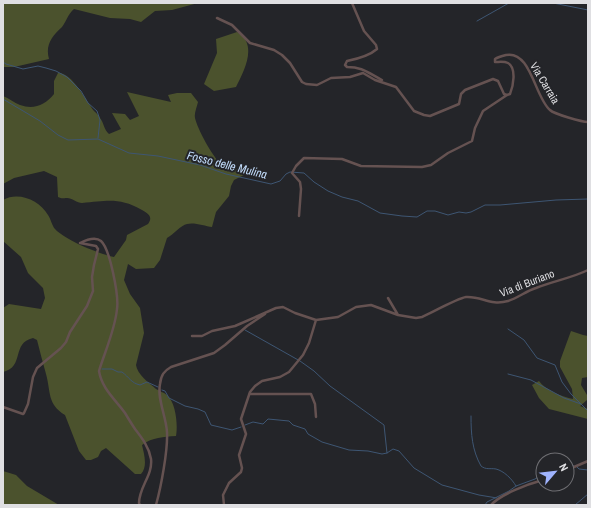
<svg xmlns="http://www.w3.org/2000/svg" width="591" height="508" viewBox="0 0 591 508" font-family="'Archivo Narrow',sans-serif">
  <style>
    .forest { fill: #4b522d }
    .lines { fill: none; stroke-linecap: round; stroke-linejoin: round }
    .stream { stroke: #3e5673; stroke-width: 1 }
    .minor { stroke: #655251; stroke-width: 2.5 }
    .labels { text-anchor: middle; dominant-baseline: central; stroke-width: 4; stroke-linejoin: round; paint-order: stroke }
    .street-label { font-size: 11px; fill: #dfdfe2; stroke: #242529 }
    .water-label { font-size: 12px; font-style: italic; fill: #c2dcfb; stroke: #242529 }
  </style>
  <rect width="100%" height="100%" fill="#242529"/>
  <path class="forest" d="M3,3h195l-26,7 -17,1 -14,11 -11,-3 -20,-1 -36,-9c-6,5 -8,13 -12,18 -10,9 -17,18 -13,32l-35,8h-11z
    M237,32c3,2 8,6 9,9 7,14 -4,34 -10,46l-22,4 -10,-7 13,-31 -1,-14z
    M58,73c14,-1 28,28 36,38 2,2 5,4 6,7 4,5 4,12 9,16l12,-5 -9,-16 13,1 5,6 9,-4 -12,-24 44,10 -3,-7 9,-2h14l7,9c-1,5 -4,11 -3,16 2,10 18,40 27,47 6,5 16,2 24,7l-2,3 -10,5 -3,6 -2,10 -13,16 -4,15c-7,-1 -18,-5 -25,-3 -6,1 -14,11 -20,14l-7,22 -6,8 -18,1 -8,-5 -4,16 6,14 10,14 4,25 -8,32c1,9 13,18 20,24 3,2 7,3 11,6 9,8 11,30 9,41 -13,1 -23,1 -34,9 2,9 6,21 -1,29h-6l-29,-26 -5,3 -3,6 -7,3h-5l-7,-9 -14,-36c-18,-11 -14,-23 -19,-41 -3,-11 -6,-22 -9,-34l-4,-2c-22,5 -8,29 -30,34v-64l6,-4 32,5 4,-11 -2,-10 -15,-15 -7,-16 -18,-16v-41c16,-9 37,1 45,15 3,4 4,11 7,14 10,11 44,25 59,28l12,-17 1,-5 21,-11c5,-7 1,-10 -6,-14 -23,-13 -35,-9 -60,-7 -5,0 -10,-5 -15,-5 -4,0 -5,1 -9,-1l-1,-20 -13,-6 -30,7 -11,6v-88c6,2 11,7 17,9 14,5 25,0 34,-11v-13z
    M571,331l12,4 5,1v41l-6,1 -1,7 6,10v5l-7,6 8,3v10l-39,-10 -10,-11 -7,-13 7,-4c6,9 23,16 34,18l-1,-10 -12,-22v-6z
    M3,471l13,4 11,11 32,19h-56z"/>
  <g class="lines">
    <path class="stream" d="M553,3l35,7
      M477,21l32,-18
      M3,62l3,2 17,5 15,-3 8,2 10,3 11,6 14,14 7,12 9,8 3,9 -2,18
      M3,99l37,22 18,14 10,5 30,-1 31,14 29,3 42,9 26,9 45,10 9,-3 6,-7 4,-2 14,1 10,9 14,9 14,6 16,4 22,12 22,3 15,1 10,-6h8l13,4 11,-3 7,1 5,-1 14,-7h15l56,-5 32,-1
      M508,329l16,11 13,18 18,7 7,17 9,12 17,17
      M245,330l55,31 14,10 16,15 54,39 3,28
      M102,369h10l6,3h4c7,5 9,11 18,13l7,-3 11,5
      M508,374l23,6 33,18 17,6
      M162,390l3,1 4,7 16,8 13,3 7,3 6,13 21,5 9,-3
      M471,416c0,18 1,34 10,50 5,4 9,2 15,3 8,2 16,10 20,17
      M245,425l8,-3 10,2 5,-5 21,2 4,4 12,4 3,5 14,8 27,8 19,1 14,3 5,-1 6,-4 6,2 15,17 28,17 37,10 18,3
      M567,464l7,2
      M577,467l2,2 9,1
      M485,505l2,-3 22,-11 7,-5 19,-7 8,-5
      M575,505l13,-11"/>
    <path class="minor" d="M352,3l12,28 12,14 1,4c-8,7 -20,10 -30,12l-2,4 2,2c16,0 21,6 35,13
      M217,18l15,7 18,18 24,7 8,5 8,8 12,19 4,2 11,1 14,-7 19,-1 13,-4 12,7 21,7 18,24 10,4 6,1 29,-12 2,-10 4,-4 28,-11 5,2 6,13 3,1 3,-1c3,-7 7,-26 -2,-31 -4,-2 -9,-1 -13,-1v-3c3,-2 7,-3 11,-4 25,-5 29,43 44,55 4,4 32,12 38,12
      M299,216l2,-27 -1,-7 -8,-9 4,-7 8,-8 38,1 19,7 61,1 9,-2 17,-12 24,-12 3,-13 8,-17 24,-16
      M80,243c6,-3 15,-7 21,-2 9,8 18,55 16,68 -2,21 -12,42 -18,62 3,18 16,28 26,42 3,5 6,10 10,16 7,9 14,18 16,30 2,16 -12,28 -12,44l1,2
      M388,298l10,17
      M192,336h10l10,-5 23,-5 41,-18 7,-1 12,6 21,7 22,-3 18,-10 15,-2 27,10 18,3 6,-1c9,-4 36,-19 44,-20 16,-1 24,9 42,4 10,-3 18,-10 28,-13 17,-7 36,-10 52,-18
      M250,394h61l4,10 1,13
      M3,407l20,7 1,-1 4,-9 5,-27 4,-9 24,-20 5,-6 4,-10 17,-26 6,-15 -1,-14 2,-12 4,-16 -2,-3 -16,-3
      M567,470l21,-9
      M156,505c5,-18 12,-55 11,-73 -1,-16 -10,-33 -7,-48 1,-9 4,-13 11,-17l43,-14 11,-8 22,-19 18,-12
      M224,505l-1,-10 6,-12 12,-11 1,-4 -3,-13 7,-21 -5,-15 9,-27 5,-6 7,-5 18,-4 9,-5 14,-17 6,-12 7,-23
      M491,505c10,-11 37,-21 52,-25"/>
  </g>
  <g class="labels">
    <g class="street-label">
      <text transform="translate(545 83) rotate(59)">Via Carraia</text>
      <text transform="translate(527 283) rotate(-21)">Via di Buriano</text>
    </g>
    <g class="water-label">
      <text transform="translate(227 165) rotate(14)">Fosso delle Mulina</text>
    </g>
  </g>
  <rect width="591" height="508" fill="none" stroke="#dfdfe2" stroke-width="8"/>
  <g transform="translate(555 472) rotate(62)"><circle r="19" fill="#242529" stroke="#6f6f73"/>
  <path d="M0-3L7 15L0 10L-7 15Z" fill="#9fb3fd"/>
  <text y="-6" font-size="11" font-weight="bold" text-anchor="middle" fill="#dfdfe2">N</text>
  </g>
</svg>
